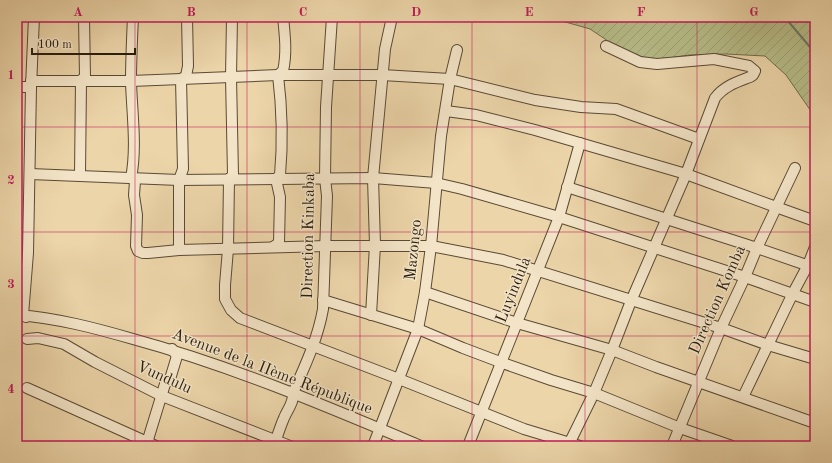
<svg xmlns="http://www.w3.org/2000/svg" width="832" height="463" viewBox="0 0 832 463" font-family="'Old Standard TT',serif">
  <defs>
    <pattern id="garden-furrows" width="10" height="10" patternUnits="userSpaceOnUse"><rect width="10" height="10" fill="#b7bd89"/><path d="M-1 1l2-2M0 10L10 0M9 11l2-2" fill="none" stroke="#9da275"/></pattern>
  </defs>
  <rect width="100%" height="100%" fill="#ecd5a9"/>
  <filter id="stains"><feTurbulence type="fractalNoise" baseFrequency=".005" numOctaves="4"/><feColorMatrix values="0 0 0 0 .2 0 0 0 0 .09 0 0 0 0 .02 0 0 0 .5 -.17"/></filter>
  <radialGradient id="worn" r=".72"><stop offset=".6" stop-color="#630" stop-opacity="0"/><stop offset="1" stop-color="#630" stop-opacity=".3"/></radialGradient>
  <path fill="url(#garden-furrows)" stroke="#706c4c" d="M548,17H815V117L786,75L765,56L726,54L689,55L655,60L626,53L590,29Z"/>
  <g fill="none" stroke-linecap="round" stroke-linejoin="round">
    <path stroke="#6c7a69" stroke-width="2" d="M765,17L778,21H788L815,53"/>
    <defs>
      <g id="minor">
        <path d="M133,17C132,39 131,60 131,82C132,114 137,147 131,178L135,181L134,195L137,215L136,246L138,251L143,253H148L179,250L326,246H431L503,260L721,328L768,345L815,359"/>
        <path d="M232,17L231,77L233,175L229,179L228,249L225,285V299L231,310L240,318L399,379L524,429L580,446"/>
        <path d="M31,81H131L278,75H382L450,79L535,100L581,107L616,109L699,139"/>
        <path d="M17,87H31"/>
        <path d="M446,111L476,115L535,130L686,174L776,207L815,221"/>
        <path d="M30,174L179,180L373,178L436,183L462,189L559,217L745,277L815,302"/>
        <path d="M80,175L81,80L85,77L84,17"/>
        <path d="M567,187L757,248L815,268"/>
        <path d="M273,247L279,243L280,197L276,179L280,175C283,142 282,108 278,75L283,71C287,53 285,36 283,17"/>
        <path d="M179,250V180L183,169L181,79L186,76L188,66L187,17"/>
        <path d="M425,292L517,323L612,350L656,367L815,423"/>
        <path d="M323,300L418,329L463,348L500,362L551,380L594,393L680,428L732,446"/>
        <path d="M17,315C57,318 95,328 133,339C232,366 326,406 421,446"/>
        <path d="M371,315L375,245L373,178L385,49L392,17"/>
        <path d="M26,317L23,315L28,253L31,87L34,17"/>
        <path d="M27,339L38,338L64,344L95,362L162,396L290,446"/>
        <path d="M27,388L156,446"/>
        <path d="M743,397L793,293L808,265L815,247"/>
        <path d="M146,446L165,384L170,379L177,356L172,349"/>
        <path d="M274,446C277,437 280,427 284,418C287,410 294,403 293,393C305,366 318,338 323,309L327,196L325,178L326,107L332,17"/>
        <path d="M373,446L418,329L425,292L431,246L441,136L450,79L457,50"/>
        <path d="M468,446L559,217L580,143"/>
        <path d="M568,446L594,393L612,350L631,301L686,174L715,98C724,86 737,82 750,77L753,75L755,71L749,66L714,59L657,64L640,62L606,46"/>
        <path d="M672,446L721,328L745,277L757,248L795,168"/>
      </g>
    </defs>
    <use href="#minor" stroke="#594a35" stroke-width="12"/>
    <use href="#minor" stroke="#f3e4c7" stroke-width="10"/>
  </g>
  <path fill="none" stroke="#c2185b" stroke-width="1" stroke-opacity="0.55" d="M135,17V446M247,17V446M360,17V446M472,17V446M585,17V446M697,17V446M17,127H815M17,232H815M17,336H815"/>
  <g text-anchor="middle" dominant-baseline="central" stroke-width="3" stroke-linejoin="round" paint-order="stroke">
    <g font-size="16" fill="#281c0e" stroke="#f3e4c7">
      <text transform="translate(309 236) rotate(-89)">Direction Kinkaba</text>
      <text transform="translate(414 250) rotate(-84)">Mazongo</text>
      <text transform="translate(514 290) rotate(-68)">Luyindula</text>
      <text transform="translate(718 300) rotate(-66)">Direction Komba</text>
      <text transform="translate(272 372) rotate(21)">Avenue de la IIème République</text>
      <text transform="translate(164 378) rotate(24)">Vundulu</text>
    </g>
  </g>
  <rect width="832" height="463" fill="none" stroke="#ecd5a9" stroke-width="44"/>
  <path d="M32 48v6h103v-6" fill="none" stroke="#281c0e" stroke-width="2"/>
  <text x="38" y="48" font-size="12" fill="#281c0e" stroke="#f3e4c7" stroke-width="3" paint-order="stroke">100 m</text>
  <rect x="22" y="22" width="788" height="419" fill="none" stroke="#c2185b" stroke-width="1.5"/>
  <g font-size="13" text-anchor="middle" font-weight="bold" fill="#c2185b">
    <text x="78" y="16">A</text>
    <text x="191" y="16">B</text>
    <text x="303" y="16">C</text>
    <text x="416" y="16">D</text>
    <text x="529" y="16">E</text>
    <text x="641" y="16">F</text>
    <text x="754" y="16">G</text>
    <text x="11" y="79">1</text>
    <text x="11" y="184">2</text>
    <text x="11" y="288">3</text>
    <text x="11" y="393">4</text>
  </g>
  <rect width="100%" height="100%" filter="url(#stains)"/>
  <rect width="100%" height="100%" fill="url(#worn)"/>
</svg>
